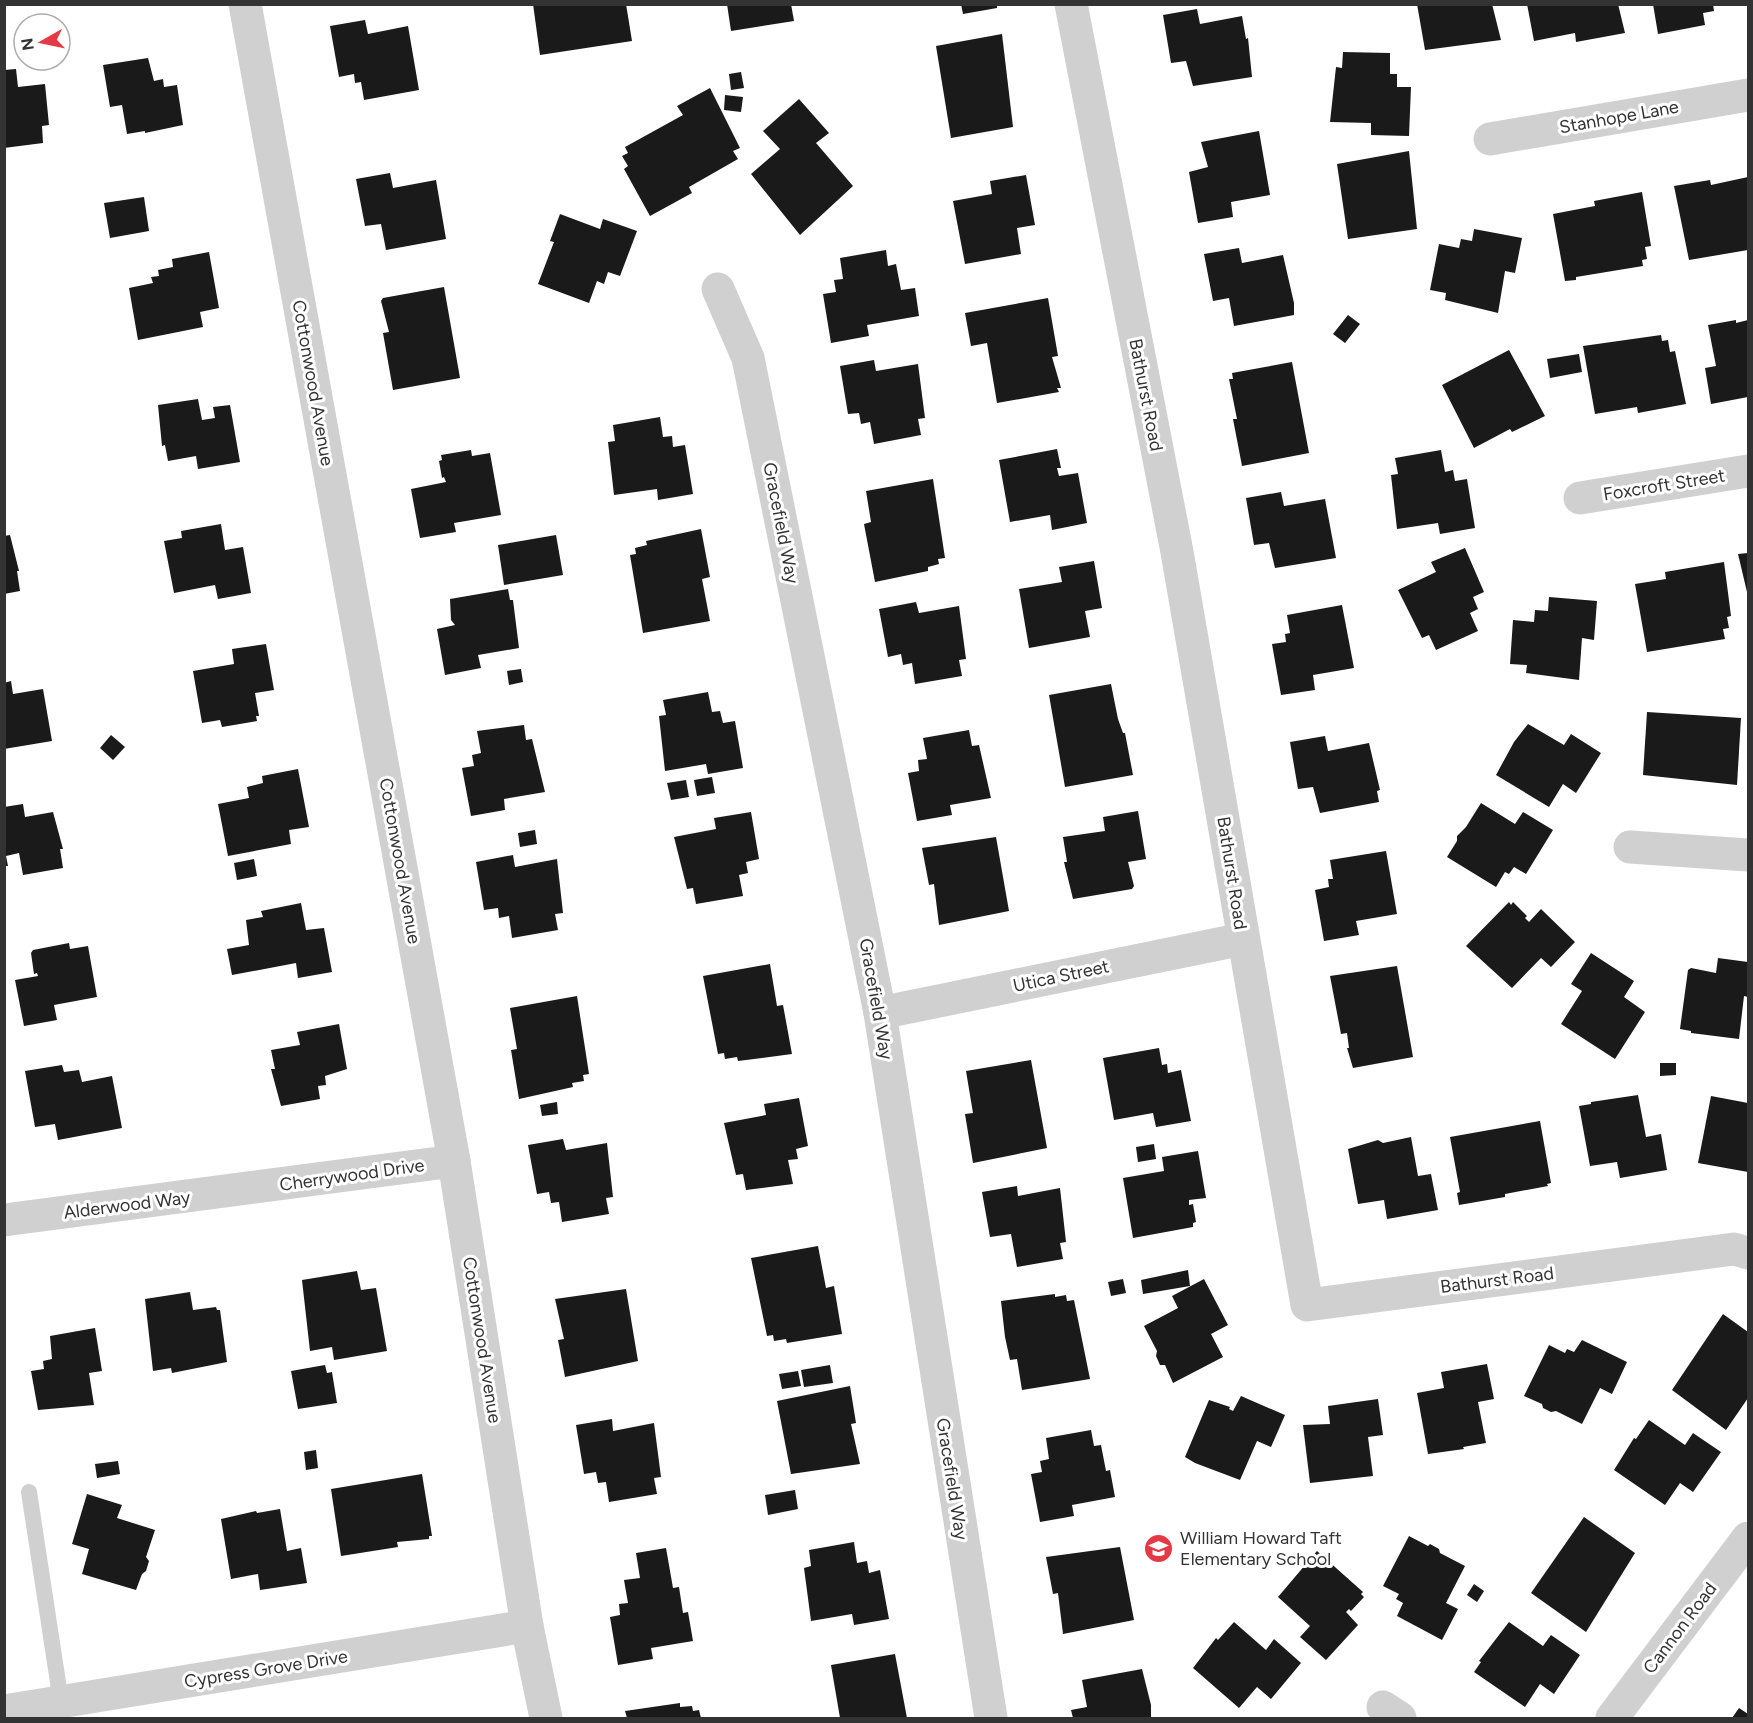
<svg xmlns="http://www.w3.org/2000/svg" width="1753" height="1723" viewBox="0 0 1753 1723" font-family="Figtree,sans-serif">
  <rect width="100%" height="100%" fill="#fff"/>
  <g fill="#1a1a1a">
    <path d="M533,4H626L632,41L540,55Z"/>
    <path d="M727,4H791L794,21L731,31Z"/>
    <path d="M961,4H997V8L963,14Z"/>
    <path d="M1417,4H1492L1501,40L1425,50Z"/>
    <path d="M1527,4H1618L1625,33L1576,42L1575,33L1534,41Z"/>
    <path d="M1653,4H1713L1714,11L1703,13L1705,25L1658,34Z"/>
    <path d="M1197,9L1200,24L1242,16L1246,39L1248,38L1252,77L1193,86L1186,61L1171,63L1163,15Z"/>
    <path d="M365,20L368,34L408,26L419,90L364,100L361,82L355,83L354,74L339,77L330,26Z"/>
    <path d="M1002,34L1013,127L951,138L936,46Z"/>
    <path d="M1343,52L1390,53V74H1397V87H1411L1409,136L1371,135V123L1330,122L1336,67L1342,68Z"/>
    <path d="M148,58L154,81L163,79L164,87L177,85L183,125L145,133V131L127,134L122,105L110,107L103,65Z"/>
    <path d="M16,69L18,87L45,84L49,125L42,126L43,143L4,148V70Z"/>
    <path d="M741,72L744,88L731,90L729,74Z"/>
    <path d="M710,88L740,148L733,151L738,159L689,187L692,193L650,216L624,169L628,166L622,156L628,153L625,147L683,115L677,106Z"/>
    <path d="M725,95L743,97L741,112L724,110Z"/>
    <path d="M799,99L829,133L816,143L853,186L800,235L751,174L780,149L763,131Z"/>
    <path d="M1259,131L1270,195L1231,202L1233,217L1198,223L1189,172L1208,167L1201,142Z"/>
    <path d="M1409,151L1417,229L1348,239L1337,164Z"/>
    <path d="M390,173L393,188L436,180L446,239L386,250L381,224L365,226L356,179Z"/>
    <path d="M1026,175L1035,225L1017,228L1021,254L965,264L953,201L992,194L990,181Z"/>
    <path d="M1748,177V250L1689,260L1674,186L1710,180L1711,185Z"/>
    <path d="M1642,192L1651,246L1645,247L1647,259L1642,260L1643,266L1576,277V280L1565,281L1553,214L1595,206L1594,201Z"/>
    <path d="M144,197L149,231L110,238L104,203Z"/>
    <path d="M560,214L600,229L603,219L637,231L620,276L608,272L604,284L597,281L589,303L538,284L554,242L550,241Z"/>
    <path d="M1474,229L1522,238L1515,273L1505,271L1498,313L1445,300L1446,293L1430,290L1439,244L1459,248L1461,239L1472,241Z"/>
    <path d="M1239,248L1242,263L1283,255L1294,303V315L1234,326L1229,298L1213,301L1204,254Z"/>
    <path d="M886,250L888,266L896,264L901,290L915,288L919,316L867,325L869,336L831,343L823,294L836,292L834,280L843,279L840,258Z"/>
    <path d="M209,252L219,308L200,312L203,327L138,340L129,288L153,283L151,277L159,276L158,270L173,267L172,259Z"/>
    <path d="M444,287L460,378L393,390L383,333L389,332L381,301L383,298Z"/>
    <path d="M1048,298L1058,356L1052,357L1061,388H1057L1059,392L997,403L987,343L971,346L965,313Z"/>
    <path d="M1348,315L1360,324L1345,343L1333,334Z"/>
    <path d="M1736,320V323L1748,320V397L1711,404L1705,368L1716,366L1708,325Z"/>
    <path d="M1661,335L1662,341L1668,340L1670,352L1675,351L1686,404L1638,413L1637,407L1595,414L1583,346Z"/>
    <path d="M1509,350L1545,416L1512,432L1510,429L1474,448L1442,385Z"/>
    <path d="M1579,354L1582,372L1550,378L1547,359Z"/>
    <path d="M874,360L876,371L918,364L925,418L918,419L921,435L874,444L870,422L861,424L859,413L848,414L840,366Z"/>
    <path d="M1292,362L1309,453L1242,466L1233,419H1237L1229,379H1233L1232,373Z"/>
    <path d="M198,399L202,420L215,418L213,407L230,405L240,462L198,469L196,456L168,461L165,445L162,446L158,405Z"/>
    <path d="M660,417L663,437L672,436L673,447L685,445L693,494L658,500L657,489L614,495L608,442L615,441L613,425Z"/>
    <path d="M1057,449L1061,468H1057L1059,476L1078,473L1087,523L1052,530L1050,515L1010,522L999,460Z"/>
    <path d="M471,450L472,456L490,453L501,515L454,523L456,532L420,538L411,489L446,482L444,477L442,478L439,461L442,460L441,455Z"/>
    <path d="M1441,450L1445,472L1453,470L1455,481L1467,479L1475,528L1440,534L1438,523L1397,529L1391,475L1398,474L1395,458Z"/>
    <path d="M933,479L945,558L938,559L939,564L928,567V571L875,582L864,524L871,522L866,491Z"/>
    <path d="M1281,492L1284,506L1325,499L1336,558L1275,568L1269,543L1254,545L1246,498Z"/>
    <path d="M221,524L225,550L243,547L251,593L218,599L215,585L174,593L164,541L182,538L181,531Z"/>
    <path d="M701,529L710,577L702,579L710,621L643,633L630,555L636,554L635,548L647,545L646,541Z"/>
    <path d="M10,535L19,571H17L20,591L4,594V536Z"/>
    <path d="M556,535L563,575L504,585L498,545Z"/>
    <path d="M1465,548L1484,592L1473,597L1478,609L1470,613L1478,631L1436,650L1429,635L1422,638L1398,590L1436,572L1431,562Z"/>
    <path d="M1748,553V592H1747L1738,554Z"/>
    <path d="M1094,561L1102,608L1085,611L1090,637L1029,648L1019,589L1062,582L1059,567Z"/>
    <path d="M1724,562L1731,616L1727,617L1729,628L1723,629L1725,639L1647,652L1635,584L1666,579L1665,572Z"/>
    <path d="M508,589L510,600H513L519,648L478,655L481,668L445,675L437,629L455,625L451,620L450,599Z"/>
    <path d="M1549,597L1597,601L1594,640L1582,638L1579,680L1526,673L1527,665L1510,664L1513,620L1534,622L1535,610L1548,611Z"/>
    <path d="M916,602L919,613L959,606L966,659L959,660L962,676L915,684L912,663L903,665L901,654L888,657L879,609Z"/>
    <path d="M1342,605L1354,668L1313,675L1315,690L1281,695L1272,644L1286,642L1285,634L1290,633L1287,615Z"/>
    <path d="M266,644L274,690L255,693L259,716H256L257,721L222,727L220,720L202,723L193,671L234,664L232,649Z"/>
    <path d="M521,669L523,682L509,685L507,671Z"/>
    <path d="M11,681L13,694L43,689L52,741L4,749V683Z"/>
    <path d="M1111,684L1118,719L1123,733H1125L1133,775L1065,787L1049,695Z"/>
    <path d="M708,692L712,712L720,711L723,723L735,721L743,768L708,774L706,764L665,771L659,716L666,715L663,700Z"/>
    <path d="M1647,712L1741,718L1737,785L1643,775Z"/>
    <path d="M1528,724L1564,745L1571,734L1601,753L1576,793L1563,784L1549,807L1496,775L1514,742Z"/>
    <path d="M524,725L526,740L532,739L545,792L504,799L505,810L471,816L462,768L474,766L472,755L481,753L477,731Z"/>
    <path d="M969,730L972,746L979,745L991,798L950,805L952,815L917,821L908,773L919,771L918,760L927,759L923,738Z"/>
    <path d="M111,735L125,747L113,760L100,748Z"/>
    <path d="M1325,736L1328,751L1369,743L1380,790L1377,791L1379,802L1320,813L1313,787L1298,789L1290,742Z"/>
    <path d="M298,769L309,827L289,830L291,844L228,856L218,804L249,798L247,787L263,783L262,776Z"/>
    <path d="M712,777L715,793L697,796L694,780Z"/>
    <path d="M686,780L689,797L671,800L667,783Z"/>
    <path d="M1481,803L1515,824L1523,812L1553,830L1526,874L1514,867L1509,874L1505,872L1496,887L1447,857L1457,841V836L1466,827Z"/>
    <path d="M23,804L25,817L53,812L63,849H60L63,868L23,875L19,853L6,856L8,866H4V807Z"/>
    <path d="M1138,811L1146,859L1128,862L1134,886L1132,889L1073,899L1064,862H1067L1063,837L1105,831L1103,817Z"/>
    <path d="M751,812L759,859L746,862L748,873L739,875L743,896L696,904L693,888L687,889L674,837L716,829L714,818Z"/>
    <path d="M535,830L537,844L520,847L518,833Z"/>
    <path d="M996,837L1009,911L939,925L934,884L929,885L922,848Z"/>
    <path d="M1386,851L1397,914L1356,921L1359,935L1324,941L1315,890L1329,887L1328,879H1333L1330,860Z"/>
    <path d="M513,855L515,867L557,859L563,913L555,914L558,930L512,938L509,916L499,918L498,908L484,910L476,862Z"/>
    <path d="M254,859L257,876L237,880L234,863Z"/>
    <path d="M1509,902L1511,905L1513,902L1527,916L1525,918L1529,922L1541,909L1575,942L1551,967L1541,958L1512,988L1466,946Z"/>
    <path d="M301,903L306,930L324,928L332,972L298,978L296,963L232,975L227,949L249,945L246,920L263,917L261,911Z"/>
    <path d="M69,943L70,949L88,946L97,997L54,1005L57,1020L24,1026L15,980L38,976L37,973L34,974L31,953L33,950Z"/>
    <path d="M1591,953L1634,981L1624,997L1645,1012L1615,1059L1561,1024L1582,991L1571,984Z"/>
    <path d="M1718,958L1748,962V997L1744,996L1739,1039L1691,1033V1031L1680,1029L1688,970L1691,968L1716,973Z"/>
    <path d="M770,964L777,1006L783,1005L792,1054L738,1061L737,1057L725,1059L724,1053L718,1054L703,976Z"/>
    <path d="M1397,966L1413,1057L1353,1068L1347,1048H1349L1347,1033L1341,1034L1330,976Z"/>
    <path d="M577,996L589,1074L583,1075L584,1081L572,1083L573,1087L519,1099L511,1050L517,1049L510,1008Z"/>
    <path d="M339,1024L347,1069L325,1076L326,1085L318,1086L320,1099L281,1106L271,1069H275L271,1050L300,1045L297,1032Z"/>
    <path d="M1159,1048L1162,1065L1167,1064L1168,1073L1181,1070L1191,1121L1156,1127L1153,1113L1114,1120L1103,1058Z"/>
    <path d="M1031,1060L1047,1148L973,1163L965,1114L973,1113L966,1071Z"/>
    <path d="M1660,1063H1676V1075L1660,1076Z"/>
    <path d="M62,1065L64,1072L79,1070L82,1082L112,1076L122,1128L58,1140L55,1124L35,1127L25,1071Z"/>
    <path d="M1638,1095L1646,1137L1661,1134L1667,1170L1620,1178L1617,1162L1590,1166L1579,1106L1591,1104V1102Z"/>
    <path d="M1711,1096L1748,1103V1172L1698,1163Z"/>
    <path d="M799,1098L808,1146L796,1149L798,1159L788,1160L793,1184L746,1190L743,1174L736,1175L724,1123L766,1115L764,1104Z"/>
    <path d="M557,1102L558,1114L542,1116L540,1105Z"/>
    <path d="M1540,1121L1551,1183L1547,1184L1548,1186L1505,1194V1197L1459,1205L1457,1193L1460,1192L1450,1137Z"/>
    <path d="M1411,1137L1418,1176L1431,1174L1438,1210L1387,1219L1384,1200L1358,1204L1348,1149L1378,1140L1383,1143Z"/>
    <path d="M563,1139L566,1150L607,1143L613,1197L606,1198L609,1214L562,1222L559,1202L551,1203L549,1192L537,1194L528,1145Z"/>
    <path d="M1154,1144L1156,1159L1138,1162L1136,1147Z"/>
    <path d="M1198,1151L1206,1198L1189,1200V1205L1193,1204L1196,1222L1193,1223V1227L1133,1238L1123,1178L1164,1171L1162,1157Z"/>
    <path d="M1017,1186L1018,1196L1060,1188L1066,1242L1060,1243L1063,1259L1017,1267L1011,1234L990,1237L982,1192Z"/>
    <path d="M818,1246L826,1288L834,1286L842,1334L787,1343L786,1339L774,1341L773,1335L767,1336L751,1258Z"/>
    <path d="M1188,1270L1190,1286L1143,1294L1141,1280Z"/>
    <path d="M357,1271L361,1290L376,1288L387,1351L334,1360L332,1347L310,1351L302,1280Z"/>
    <path d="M1123,1279L1126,1293L1111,1296L1108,1282Z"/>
    <path d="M1204,1279L1228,1325L1211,1334L1223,1357L1173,1383L1165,1365H1160L1156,1356L1157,1351L1144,1326L1178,1308L1172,1296Z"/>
    <path d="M626,1289L638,1361L565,1377L558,1340L564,1339L555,1299Z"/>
    <path d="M190,1292L193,1310L216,1307L217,1310H220L227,1362L172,1373L171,1368L153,1371L145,1299Z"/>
    <path d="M1055,1294V1297L1066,1295L1067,1301L1074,1300L1090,1379L1022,1390L1017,1359L1010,1360L1005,1337L1001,1301Z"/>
    <path d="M1723,1314L1748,1332V1398L1726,1430L1672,1390Z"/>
    <path d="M95,1328L102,1371L89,1373L94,1405L38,1410L31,1371L44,1369L43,1361L52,1359L50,1336Z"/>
    <path d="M1582,1340L1627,1362L1612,1394L1600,1388L1582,1424L1556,1411L1551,1412L1543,1408L1542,1404L1524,1396L1549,1345L1565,1353L1567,1349L1574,1352Z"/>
    <path d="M1487,1364L1494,1399L1478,1402L1486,1443L1463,1447L1464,1449L1428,1454L1417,1393L1444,1388L1441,1372Z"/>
    <path d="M325,1365L327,1373L332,1372L337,1403L298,1409L291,1371Z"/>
    <path d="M830,1365L833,1383L804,1387L801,1370Z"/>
    <path d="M798,1371L801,1386L782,1389L779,1374Z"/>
    <path d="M850,1386L856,1423L851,1424L860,1464L791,1474L777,1401Z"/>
    <path d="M1241,1396L1285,1415L1271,1447L1257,1441L1240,1480L1195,1463L1185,1457L1209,1400L1230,1407L1229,1409L1233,1411Z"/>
    <path d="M1378,1399L1383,1435L1368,1437L1373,1476L1310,1483L1303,1425L1330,1424L1328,1406Z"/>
    <path d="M612,1419L613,1431L654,1423L661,1477L654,1478L657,1494L609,1502L606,1482L598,1483L596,1472L584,1474L576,1425Z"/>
    <path d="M1649,1420L1685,1445L1693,1433L1721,1452L1693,1492L1680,1483L1665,1505L1614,1470L1634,1438L1636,1439Z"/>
    <path d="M1091,1430L1094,1446L1101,1445L1106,1471L1110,1470L1115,1497L1072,1505L1074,1516L1040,1522L1031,1474L1042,1472L1040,1461L1049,1459L1046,1438Z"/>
    <path d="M316,1450L318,1468L306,1470L304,1452Z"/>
    <path d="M118,1461L120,1474L97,1478L95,1464Z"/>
    <path d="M422,1474L432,1536H429V1539L397,1542L398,1547L341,1556L331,1489Z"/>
    <path d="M795,1490L798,1509L768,1515L765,1495Z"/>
    <path d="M87,1494L122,1505L117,1518L155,1530L146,1557L149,1561L146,1571L142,1574L136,1590L82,1574L89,1549L72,1544Z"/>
    <path d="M280,1509L287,1551L301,1548L307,1583L260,1590L258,1574L231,1579L221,1519L256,1511L257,1513Z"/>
    <path d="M1584,1517L1635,1553L1586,1632L1531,1593Z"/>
    <path d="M1409,1536L1428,1546L1430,1544L1439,1549L1440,1553L1465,1566L1446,1603L1458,1609L1442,1640L1397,1616L1403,1603L1396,1599L1399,1594L1383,1586Z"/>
    <path d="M854,1542L857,1563L867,1561L869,1573L880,1570L889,1619L854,1625L852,1614L811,1621L804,1568L811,1566L809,1550Z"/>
    <path d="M1120,1547L1134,1620L1063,1634L1058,1593L1053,1594L1046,1557Z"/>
    <path d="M666,1548L673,1588L679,1587L683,1613L688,1612L693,1641L651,1648L653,1659L618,1665L610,1617L620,1615L619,1604L628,1603L624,1580L640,1578L636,1553Z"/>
    <path d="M1317,1551L1363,1592L1361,1594L1364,1597L1351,1611L1349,1609L1346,1612L1358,1625L1326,1660L1300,1637L1310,1626L1278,1597Z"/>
    <path d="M1474,1584L1484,1591L1477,1602L1467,1595Z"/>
    <path d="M1234,1622L1266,1650L1274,1639L1301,1663L1271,1699L1257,1687L1239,1708L1193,1668L1216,1638L1218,1640Z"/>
    <path d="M1509,1622L1543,1646L1551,1635L1580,1655L1554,1694L1540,1684L1525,1707L1474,1672L1481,1662L1479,1661Z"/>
    <path d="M895,1654L907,1718H840L831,1665Z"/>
    <path d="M1142,1669L1151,1705V1718H1073L1071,1710L1087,1707L1082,1680Z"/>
    <path d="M680,1703V1707L692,1706L693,1711L699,1710L701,1718H627L625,1711Z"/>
    <path d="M1739,1708L1748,1714V1718H1732Z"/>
  </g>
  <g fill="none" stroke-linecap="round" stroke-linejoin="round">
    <path stroke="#d0d0d0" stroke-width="16" d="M29,1492L61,1702"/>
    <g stroke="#d0d0d0" stroke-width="33">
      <path d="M245,4L454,1161L527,1626L546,1718"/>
      <path d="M1071,4L1177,552L1307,1305L1734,1249L1748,1253"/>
      <path d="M1490,139L1748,95"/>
      <path d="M718,289L748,358L880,1013L991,1718"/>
      <path d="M1580,498L1748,471"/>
      <path d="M1630,847L1748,855"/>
      <path d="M880,1013L1243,939"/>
      <path d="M4,1220L454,1161"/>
      <path d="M1383,1707L1400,1718"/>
      <path d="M4,1711L527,1626"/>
      <path d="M1612,1718L1748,1538"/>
    </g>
  </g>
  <defs>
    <symbol id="school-disc" viewBox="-11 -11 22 22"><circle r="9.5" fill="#e63946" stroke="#fff"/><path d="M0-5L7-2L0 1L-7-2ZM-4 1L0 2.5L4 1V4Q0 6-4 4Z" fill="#fff"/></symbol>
  </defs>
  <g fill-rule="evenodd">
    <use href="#school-disc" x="1142" y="1532" width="33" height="33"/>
  </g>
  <g text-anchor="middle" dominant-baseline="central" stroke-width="6" stroke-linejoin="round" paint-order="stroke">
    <g font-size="18" fill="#333" stroke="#fff">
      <text transform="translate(1619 117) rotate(-10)">Stanhope Lane</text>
      <text transform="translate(313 383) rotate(80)">Cottonwood Avenue</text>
      <text transform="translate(1146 395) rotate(79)">Bathurst Road</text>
      <text transform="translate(1664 485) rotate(-9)">Foxcroft Street</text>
      <text transform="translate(781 523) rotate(79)">Gracefield Way</text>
      <text transform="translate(400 861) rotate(80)">Cottonwood Avenue</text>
      <text transform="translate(1232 873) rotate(81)">Bathurst Road</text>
      <text transform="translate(1061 976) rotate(-12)">Utica Street</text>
      <text transform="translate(876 999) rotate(80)">Gracefield Way</text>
      <text transform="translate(352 1175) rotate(-8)">Cherrywood Drive</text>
      <text transform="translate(127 1205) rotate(-7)">Alderwood Way</text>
      <text transform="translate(1497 1280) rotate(-7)">Bathurst Road</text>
      <text transform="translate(482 1340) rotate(81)">Cottonwood Avenue</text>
      <text transform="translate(952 1479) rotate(81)">Gracefield Way</text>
      <text transform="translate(1680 1628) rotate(-53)">Cannon Road</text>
      <text transform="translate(266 1669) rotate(-9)">Cypress Grove Drive</text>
    </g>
    <g font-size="18" fill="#333" stroke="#fff" text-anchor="start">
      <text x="1180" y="1538">William Howard Taft<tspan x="1180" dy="21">Elementary School</tspan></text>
    </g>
  </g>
  <rect width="1753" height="1723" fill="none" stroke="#333333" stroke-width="12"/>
  <g transform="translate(42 42) rotate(261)"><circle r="28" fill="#ffffff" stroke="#adadad" stroke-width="1.5"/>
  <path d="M0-4.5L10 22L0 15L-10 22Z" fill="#e63946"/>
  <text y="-9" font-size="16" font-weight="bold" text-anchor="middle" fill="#333333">N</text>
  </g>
</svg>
